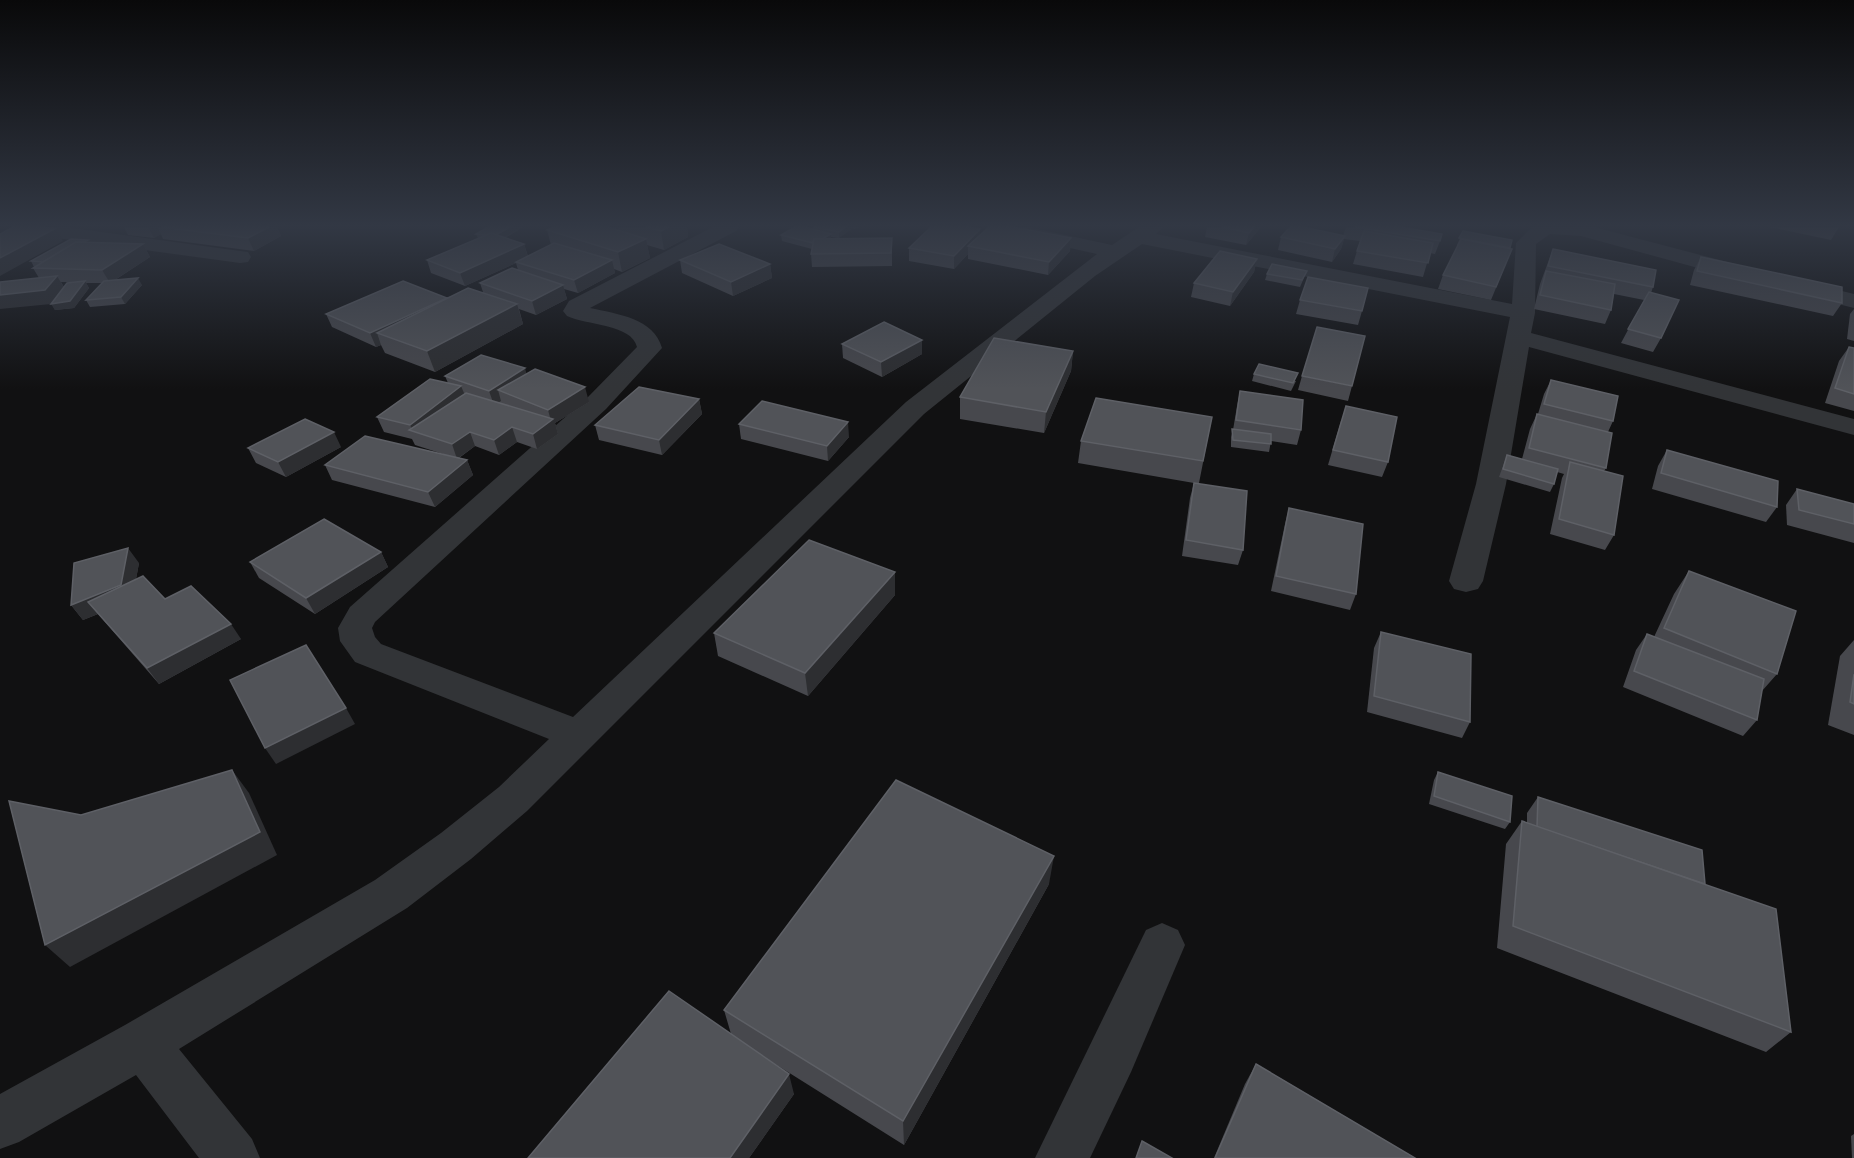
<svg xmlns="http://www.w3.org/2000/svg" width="1854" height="1158" viewBox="0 0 1854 1158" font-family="'DejaVu Sans',sans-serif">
  <rect width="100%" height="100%" fill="#111112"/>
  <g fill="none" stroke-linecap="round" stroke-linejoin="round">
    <g fill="#323437" fill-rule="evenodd">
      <path d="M10,227H65L240,251L248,252L251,257L248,262L240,263L20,233L13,231Z"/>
      <path d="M713,227H739L736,231L590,308C617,314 654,318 662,348L606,409L375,622L372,628L375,637L381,644L573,717L906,402L1097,254L993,231L990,227H1028L1112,245L1139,227H1163L1156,234L1512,304L1516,243L1532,227H1594L1750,268L1753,273L1750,278L1742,280L1581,236L1550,234L1536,244L1535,313L1531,333L1854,419V435L1529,347L1506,484L1483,581L1478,589L1466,592L1454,589L1449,581L1476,484L1510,317L1142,244L1095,276L924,414L527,811L471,859L407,908L179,1049L252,1139L260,1158H199L136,1075L19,1142L0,1149V1094L125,1025L375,880L441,833L499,787L549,739L355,662L340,641L338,628L350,607L588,397L637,347C632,324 585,325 567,316L563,311L569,301Z"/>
      <path d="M1798,280L1854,294V308L1790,292L1787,287L1790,282Z"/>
      <path d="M1162,923L1178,930L1185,945L1131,1072L1090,1158H1035L1146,930Z"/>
    </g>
  </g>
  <g fill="#47484d" fill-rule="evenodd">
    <path d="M124,227H277L281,236L254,251L163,239L161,234L154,238L128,235Z"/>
    <path d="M523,227L505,238L524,244L528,256L551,245L547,230L554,227H687L688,237L664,250L647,245L650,258L622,272L614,269L615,273L578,293L564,289L567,299L536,315L519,309L523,324L435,372L385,353L381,345L376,347L332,327L326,314L483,292L480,283L518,270L516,263L465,286L431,273L427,260L478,238L476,234Z"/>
    <path d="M788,227H811L809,228L812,229V227H858L855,229L851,228L839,238L831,237V239L892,238V266L812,267L811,254L812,249L782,241L781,235L793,228Z"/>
    <path d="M1207,227H1261L1246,245L1205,237Z"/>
    <path d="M1346,227H1401L1440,241L1435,254L1430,253L1423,277L1353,264L1360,241L1344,239L1341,249L1332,262L1278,250L1281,237L1343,236Z"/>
    <path d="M1770,227H1839L1831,240Z"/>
    <path d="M980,229V235L1071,238L1070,251L1048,275L968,259V254L954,269L909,261V248Z"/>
    <path d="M1463,231L1512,249L1491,300L1438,289L1443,275L1458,245H1457Z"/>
    <path d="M143,244L150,257L115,280L142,285L125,304L90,307L86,300L102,283H86L89,288L74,308L55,310L39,278L33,268L34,267L31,261ZM61,282H77L64,287Z"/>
    <path d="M1553,249L1653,287L1651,293L1661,338L1653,352L1621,343L1644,300L1614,294L1611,310L1605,324L1534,309L1540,284Z"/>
    <path d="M1701,257L1842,303L1833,316L1690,285L1694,270Z"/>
    <path d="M1257,259L1254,272L1230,306L1191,297L1194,283Z"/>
    <path d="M680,260L770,264L772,278L733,296L682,273Z"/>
    <path d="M1307,271L1300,287L1265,280L1267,274Z"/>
    <path d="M1300,300L1362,311L1358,325L1296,314Z"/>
    <path d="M1854,309V341L1847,339L1850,314Z"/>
    <path d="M922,340V354L882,377L843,358L842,344Z"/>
    <path d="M1849,347L1854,348V411L1825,403L1839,361Z"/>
    <path d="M1073,351L1071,371L1044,433L960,419V397Z"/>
    <path d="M526,374L589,402L555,423L558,434L537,449L517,442L499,455L475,446L459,458L467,460L473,475L435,507L332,480L325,465L443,454L415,445L412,439L384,432L377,417L448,383L445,376Z"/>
    <path d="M1254,374L1296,381L1291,391L1252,381Z"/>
    <path d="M1302,376L1352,386L1348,401L1298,390Z"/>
    <path d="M1551,380L1613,421L1608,432L1606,468L1604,471L1614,535L1605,550L1550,534L1562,478L1564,474L1557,472L1554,484L1550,492L1499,477L1507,455L1522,459L1530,429L1537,414H1538L1544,394Z"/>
    <path d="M1240,391L1301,430L1297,445L1271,441L1269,452L1231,447V437L1233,430L1237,406Z"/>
    <path d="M699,399L702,414L662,455L599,440L595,425Z"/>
    <path d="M1212,417L1199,483L1243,550L1238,565L1182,556L1190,498L1194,483L1078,463L1081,441Z"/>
    <path d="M1341,421L1388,462L1382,477L1328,465Z"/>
    <path d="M739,424L849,437L828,461L741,439Z"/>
    <path d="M341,447L286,477L256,463L248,448Z"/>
    <path d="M1667,450L1777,507L1766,522L1652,489L1658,466Z"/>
    <path d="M1797,489L1854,504V543L1787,525L1786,505Z"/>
    <path d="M1289,508L1356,594L1350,610L1271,591L1285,524Z"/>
    <path d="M381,552L388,567L315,614L259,578L250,562Z"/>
    <path d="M139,563L136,579L165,599L241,639L159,684L98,614L83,620L71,605Z"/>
    <path d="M1689,571L1777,674L1762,691L1757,720L1743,736L1623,687L1636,650L1647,634L1654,637L1674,594Z"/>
    <path d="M895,572V595L808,696L718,656L714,633Z"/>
    <path d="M1381,632L1470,722L1462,738L1367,712L1374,648Z"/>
    <path d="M1854,640V735L1828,725L1840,656Z"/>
    <path d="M1438,772L1510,822L1505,829L1429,804L1434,780Z"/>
    <path d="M1538,797L1704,884L1791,1032L1766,1052L1497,948L1506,844L1522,821L1527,823V813Z"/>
    <path d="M1049,884L904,1145L761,1055L794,1094L749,1158H528L731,1034L724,1010Z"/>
    <path d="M1256,1064L1415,1158H1214L1245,1084Z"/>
    <path d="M1854,1134V1158H1852L1851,1136Z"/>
  </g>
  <g fill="#2d2e31">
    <path d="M148,227H157L161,234L154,238Z"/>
    <path d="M269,227H277L281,236L254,251L248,238Z"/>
    <path d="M510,227H523L494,243L492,237Z"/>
    <path d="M602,227H618L620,237Z"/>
    <path d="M669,227H687L688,237L664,250L661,231Z"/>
    <path d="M845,227H851L852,229L839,238V232Z"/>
    <path d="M1254,227H1261L1246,245L1249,233Z"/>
    <path d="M56,228L63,241L0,276V258Z"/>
    <path d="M980,229V242L968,246V254L954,269V256Z"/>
    <path d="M831,234V240L814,244Z"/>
    <path d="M1345,236L1341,249L1332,262L1335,249Z"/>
    <path d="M1071,238L1070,251L1048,275L1049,262Z"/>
    <path d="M646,239L650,258L622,272L618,252Z"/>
    <path d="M143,244L150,257L110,283L102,270Z"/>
    <path d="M524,244L528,257L516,262V263L465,286L460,273Z"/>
    <path d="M1257,259L1254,272L1230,306L1233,292Z"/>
    <path d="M612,260L615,273L578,293L574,280Z"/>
    <path d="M770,264L772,278L733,296L731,282Z"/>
    <path d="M57,276L65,289L85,281L89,288L74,308L55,310L51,304L0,309V295Z"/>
    <path d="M138,278L142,285L125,304L121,297Z"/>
    <path d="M563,285L567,299L536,315L532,301Z"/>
    <path d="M447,298L377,333L381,345L376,347L370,333Z"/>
    <path d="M517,304L523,324L435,372L427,351Z"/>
    <path d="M922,340V354L882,377L881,362Z"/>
    <path d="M1073,351L1071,371L1044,433L1046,412Z"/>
    <path d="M525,368L529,383L498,390L501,401L494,405L489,391Z"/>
    <path d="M461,386L467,400L413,431L410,425Z"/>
    <path d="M585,387L589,402L555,423L558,434L537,449L533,434L551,421L548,410Z"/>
    <path d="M699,399L702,414L662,455L659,440Z"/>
    <path d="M848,422L849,437L828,461L827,446Z"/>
    <path d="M512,427L517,442L499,455L494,440Z"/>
    <path d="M334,432L341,447L286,477L278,462Z"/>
    <path d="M470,432L475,446L457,459L452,444Z"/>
    <path d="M467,460L473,475L435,507L428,492Z"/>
    <path d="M128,548L139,563L132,601L88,602L98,614L83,620L71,605Z"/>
    <path d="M381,552L388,567L315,614L306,598Z"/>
    <path d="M895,572V595L808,696L805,673Z"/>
    <path d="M231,624L241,639L159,684L147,668Z"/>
    <path d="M346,708L355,724L276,764L265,748Z"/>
    <path d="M232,770L249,793L277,855L70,967L45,945Z"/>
    <path d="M1054,856L1049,884L904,1145L903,1121Z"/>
    <path d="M789,1074L794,1094L749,1158H730Z"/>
  </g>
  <g fill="#515358" stroke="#5e6066" stroke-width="1.5">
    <path d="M13,227H35L56,228L0,258V234Z"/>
    <path d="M161,227H269L248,238Z"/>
    <path d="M488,227H510L496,235L491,233L485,235L476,234Z"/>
    <path d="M554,227H608L646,239L618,252L547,230Z"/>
    <path d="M646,227H669L661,231Z"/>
    <path d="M795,227H805L831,234L822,239H814L813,243L781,235Z"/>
    <path d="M814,227H845L839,232Z"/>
    <path d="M931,227H968L980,229L954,256L909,248Z"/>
    <path d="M989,227H1013L1071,238L1049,262L968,246Z"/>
    <path d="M1222,227H1254L1249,233Z"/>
    <path d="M1290,227H1303L1345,236L1335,249L1281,237Z"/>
    <path d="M1355,227H1401L1442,234L1440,241Z"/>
    <path d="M1364,231L1433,243L1428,263L1357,251Z"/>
    <path d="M1463,231L1512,240L1510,248L1459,238Z"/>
    <path d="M491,233L524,244L460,273L427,260Z"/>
    <path d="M892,238L891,253L811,254L814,239Z"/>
    <path d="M71,239L88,240L84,242H76L43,262L31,261Z"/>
    <path d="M1461,239L1512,249L1496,287L1443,275Z"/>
    <path d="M76,242L143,244L102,270L33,268Z"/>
    <path d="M554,243L612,260L574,280L516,262Z"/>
    <path d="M719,244L770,264L731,282L680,260Z"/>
    <path d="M1553,249L1656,270L1653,287L1548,266Z"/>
    <path d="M1220,251L1257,259L1233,292L1194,283Z"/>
    <path d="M1701,257L1842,287V303L1697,271Z"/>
    <path d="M1272,264L1307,271L1302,280L1267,274Z"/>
    <path d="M512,268L563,285L532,301L480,283Z"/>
    <path d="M1546,271L1615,284L1611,310L1540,295Z"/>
    <path d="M57,276L45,290L0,295V282Z"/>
    <path d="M1308,277L1368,288L1362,311L1300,300Z"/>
    <path d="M138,278L121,297L86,300L104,281Z"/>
    <path d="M85,281L70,301L51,304L67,283Z"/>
    <path d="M403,281L447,298L370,333L326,314Z"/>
    <path d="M468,288L517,304L427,351L377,333Z"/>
    <path d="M1649,292L1679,300L1661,338L1628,329Z"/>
    <path d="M884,322L922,340L881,362L842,344Z"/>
    <path d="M1317,327L1365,336L1352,386L1302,376Z"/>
    <path d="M994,338L1073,351L1046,412L960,397Z"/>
    <path d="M1849,347L1854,348V394L1835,388Z"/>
    <path d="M481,355L525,368L489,391L445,376Z"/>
    <path d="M1259,364L1298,373L1293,383L1254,374Z"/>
    <path d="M535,369L585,387L548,410L498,390Z"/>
    <path d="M430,379L461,386L410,425L377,417Z"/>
    <path d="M1551,380L1618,396L1613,421L1544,404Z"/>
    <path d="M639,387L699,399L659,440L595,425Z"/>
    <path d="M1240,391L1303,400L1301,430L1236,420Z"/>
    <path d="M466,393L553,419L533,434L512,427L494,440L470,432L452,444L409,430Z"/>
    <path d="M1096,398L1212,417L1203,461L1081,441Z"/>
    <path d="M762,401L848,422L827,446L739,424Z"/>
    <path d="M1346,406L1397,417L1388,462L1333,450Z"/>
    <path d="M1537,414L1612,433L1606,468L1529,448Z"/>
    <path d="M305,419L334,432L278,462L248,448Z"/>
    <path d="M1232,429L1271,434V444L1233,440Z"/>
    <path d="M365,436L467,460L428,492L325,465Z"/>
    <path d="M1667,450L1778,481L1777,507L1661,473Z"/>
    <path d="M1507,455L1558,469L1554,484L1503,469Z"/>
    <path d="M1570,462L1623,476L1614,535L1559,519Z"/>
    <path d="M1194,483L1247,491L1243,550L1186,540Z"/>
    <path d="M1797,489L1854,504V524L1799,510Z"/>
    <path d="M1289,508L1363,524L1356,594L1276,576Z"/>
    <path d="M324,519L381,552L306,598L250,562Z"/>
    <path d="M809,540L895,572L805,673L714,633Z"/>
    <path d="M128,548L121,585L71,605L74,563Z"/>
    <path d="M1689,571L1796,611L1777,674L1664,628Z"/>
    <path d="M143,576L165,599L191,586L231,624L147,668L88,602Z"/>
    <path d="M1381,632L1471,654L1470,722L1374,696Z"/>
    <path d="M1647,634L1764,679L1757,720L1634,671Z"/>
    <path d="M306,645L346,708L265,748L230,680Z"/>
    <path d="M1854,674V704L1850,702Z"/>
    <path d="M232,770L260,832L45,945L9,801L81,815Z"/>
    <path d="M1438,772L1512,796L1510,822L1434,796Z"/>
    <path d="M896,780L1054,856L903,1121L724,1010Z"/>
    <path d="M1538,797L1702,850L1705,884L1537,827Z"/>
    <path d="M1522,821L1776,909L1791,1032L1513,926Z"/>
    <path d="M669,991L789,1074L730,1158H528Z"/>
    <path d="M1256,1064L1415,1158H1215Z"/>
    <path d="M1142,1141L1172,1158H1136Z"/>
  </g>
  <linearGradient id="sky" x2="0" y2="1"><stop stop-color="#09090a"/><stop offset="0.58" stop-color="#323844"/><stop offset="1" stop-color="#323844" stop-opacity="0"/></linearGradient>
  <rect width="1854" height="389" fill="url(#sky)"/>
</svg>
